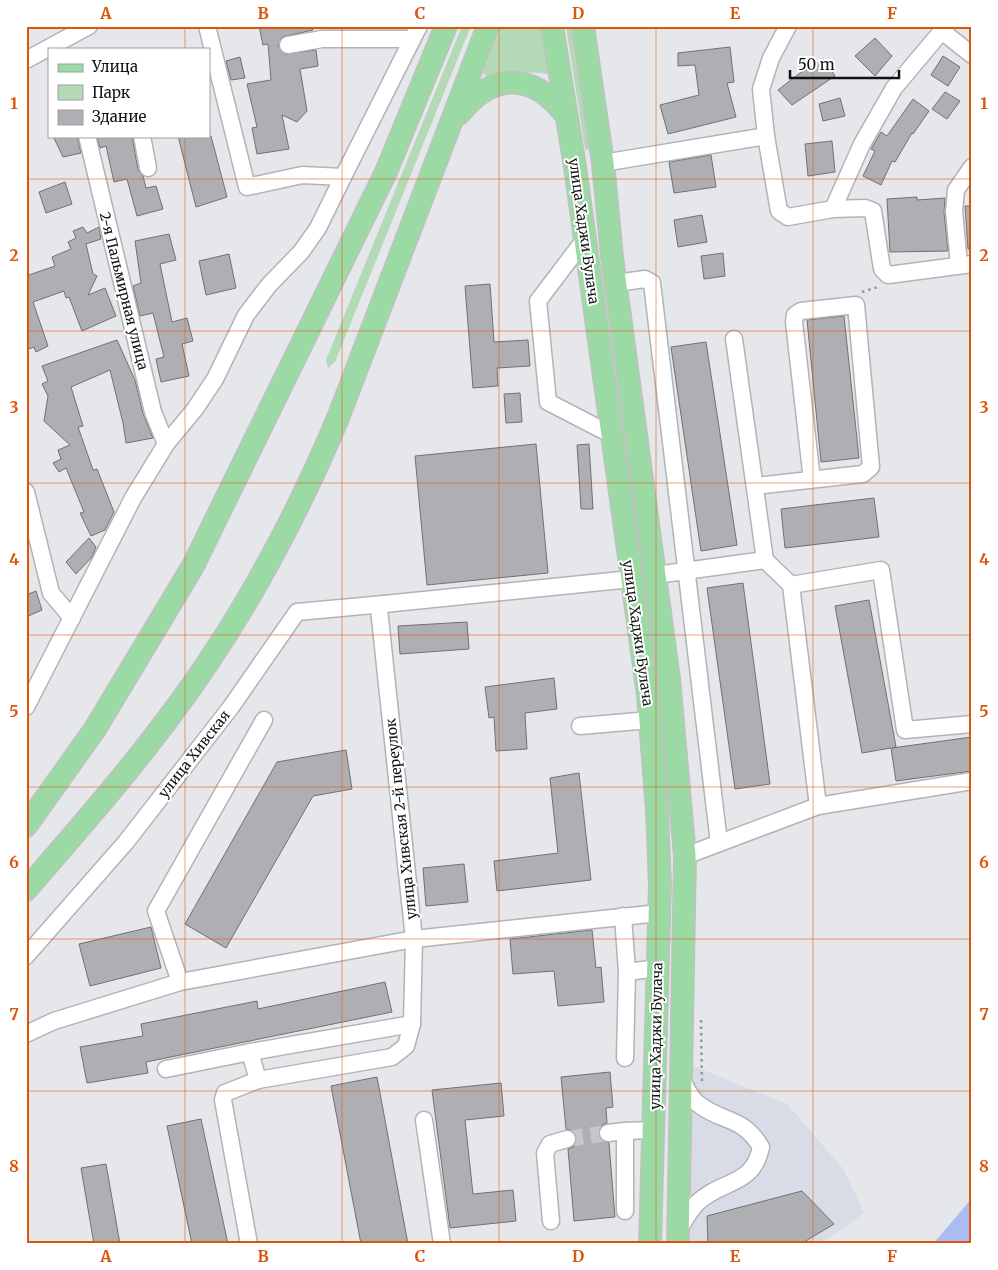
<svg xmlns="http://www.w3.org/2000/svg" width="998" height="1270" viewBox="0 0 998 1270" font-family="Merriweather,serif">
  <rect width="100%" height="100%" fill="#e5e7eb"/>
  <path fill="#d7dce7" d="M691,1065L787,1104L844,1170L864,1213L821,1244H691Z"/>
  <g fill="#b3d9b6">
    <path d="M462,26H471L335,362L328,368L326,360Z"/>
    <path d="M501,26H546L551,74L525,72L489,78L483,73Z"/>
    <path d="M566,26H574L590,146L588,150L585,149Z"/>
  </g>
  <path fill="#a9bdf1" d="M972,1198V1244H933Z"/>
  <g fill="#aeafb3" stroke="#707175">
    <path d="M259,26H312L313,30L282,37L278,46L285,54L316,50L318,66L300,69L307,111L297,122L282,115L289,149L257,154L252,128L257,127L247,84L271,80L268,44L263,45Z"/>
    <path d="M875,38L892,56L875,76L855,56Z"/>
    <path d="M730,47L734,82L727,83L736,117L668,134L660,105L699,95L695,65L678,66V53Z"/>
    <path d="M943,56L960,67L948,86L931,75Z"/>
    <path d="M240,57L245,78L231,80L226,61Z"/>
    <path d="M824,59L835,76L792,105L778,90L800,73Z"/>
    <path d="M945,92L960,101L947,119L932,109Z"/>
    <path d="M840,98L845,116L823,121L819,104Z"/>
    <path d="M913,99L929,111L913,134L912,133L895,162L892,161L881,185L863,176L875,151L871,149L881,132L887,136Z"/>
    <path d="M53,136H77L81,153L63,157Z"/>
    <path d="M97,136H132L138,170L143,176L146,188L156,186L163,209L137,216L127,179L114,182L106,146L100,148Z"/>
    <path d="M178,136H211L227,197L196,207Z"/>
    <path d="M832,141L835,172L808,176L805,144Z"/>
    <path d="M711,155L716,187L674,193L669,162Z"/>
    <path d="M65,182L72,204L46,213L39,192Z"/>
    <path d="M917,197V200L945,198L944,212L948,251L890,252L887,199Z"/>
    <path d="M965,206H972V249H968Z"/>
    <path d="M702,215L707,242L678,247L674,220Z"/>
    <path d="M83,227L87,233L99,227L101,239L86,244L93,274L97,276L88,295L105,288L116,316L82,331L69,297L66,298L64,291L33,302L48,346L36,352L34,347L26,350V276L55,266L52,257L71,249L68,242L76,238L73,231Z"/>
    <path d="M169,234L176,260L160,264L172,322L187,318L193,341L182,344L189,376L161,382L156,359L164,357L153,313L140,316L133,286L141,283L135,241Z"/>
    <path d="M723,253L725,276L704,279L701,256Z"/>
    <path d="M229,254L236,288L206,295L199,261Z"/>
    <path d="M490,284L494,342L528,340L530,366L497,368L498,386L473,388L465,286Z"/>
    <path d="M844,316L859,458L821,462L807,320Z"/>
    <path d="M117,340L135,380L143,414L153,438L126,443L123,423L110,370L71,387L83,426L78,427L93,470L97,469L114,512L105,530L91,536L80,513L84,512L66,468L59,472L53,463L61,459L58,450L70,445L44,421L48,396L42,384L48,381L42,366Z"/>
    <path d="M706,342L737,545L701,551L671,347Z"/>
    <path d="M520,393L522,422L506,423L504,394Z"/>
    <path d="M536,444L548,573L427,585L415,456Z"/>
    <path d="M589,444L593,509H581L577,445Z"/>
    <path d="M874,498L879,537L785,548L781,509Z"/>
    <path d="M89,538L96,547L92,557L76,574L66,562Z"/>
    <path d="M743,583L770,784L735,789L707,588Z"/>
    <path d="M36,591L42,610L26,617V595Z"/>
    <path d="M869,600L896,747L892,748L972,737V771L896,781L891,748L862,753L835,606Z"/>
    <path d="M467,622L469,649L400,654L398,626Z"/>
    <path d="M554,678L557,709L525,713L527,749L496,751L494,717L489,718L485,687Z"/>
    <path d="M346,750L352,789L313,796L226,948L185,924L277,762Z"/>
    <path d="M579,773L591,880L497,891L494,861L558,853L550,778Z"/>
    <path d="M464,864L468,902L426,906L423,868Z"/>
    <path d="M151,927L161,968L90,986L79,944Z"/>
    <path d="M592,930L596,968L601,967L604,1002L558,1006L554,971L513,974L510,939Z"/>
    <path d="M385,982L392,1012L146,1062L148,1073L87,1083L80,1047L143,1036L141,1024L257,1001L258,1009Z"/>
    <path d="M610,1072L613,1107L606,1108L607,1123L602,1125L598,1134L600,1139L609,1143L615,1217L574,1221L568,1149L575,1146L577,1137L574,1131L566,1129L561,1077Z"/>
    <path d="M377,1077L408,1244H361L331,1086Z"/>
    <path d="M501,1083L504,1116L465,1120L473,1194L513,1190L516,1221L450,1228L432,1090Z"/>
    <path d="M201,1119L228,1244H192L167,1126Z"/>
    <path d="M106,1164L120,1244H94L81,1168Z"/>
    <path d="M802,1191L834,1224L804,1242L796,1244H708L707,1216Z"/>
  </g>
  <g fill="none" stroke-linecap="round" stroke-linejoin="round">
    <path stroke="#c5c7cb" stroke-width="16" stroke-dasharray="16 8" stroke-linecap="butt" d="M567,1139L608,1133"/>
    <defs>
      <g id="minor">
        <path d="M207,26L247,187L302,175L343,177L419,26"/>
        <path d="M788,26L771,58L761,89L766,136L779,211L788,217L833,209L862,144L894,88L946,26"/>
        <path d="M943,32L972,55"/>
        <path d="M288,45L322,39H412"/>
        <path d="M26,60L89,26"/>
        <path d="M87,136L153,412L166,444"/>
        <path d="M142,136L148,168"/>
        <path d="M603,163L766,136"/>
        <path d="M833,209L865,208L873,211L882,269L888,275L972,264"/>
        <path d="M585,239L538,301L548,402L612,435"/>
        <path d="M959,265L954,211L956,190L972,167"/>
        <path d="M616,283L645,279L652,283L719,843"/>
        <path d="M734,339L765,560"/>
        <path d="M755,486L863,474L871,467L856,305L801,311L795,315L794,322L812,480"/>
        <path d="M26,492L51,593L72,618"/>
        <path d="M656,575L765,560L791,585"/>
        <path d="M26,707L133,498L166,444L195,409L215,379L246,315L269,285L301,252L318,228L343,177"/>
        <path d="M580,726L650,720"/>
        <path d="M818,806L791,585L881,570L905,730L972,724"/>
        <path d="M685,856L818,806L972,781"/>
        <path d="M623,916L627,972L658,968"/>
        <path d="M26,956L126,842L231,707L297,612L384,604"/>
        <path d="M180,982L156,911L264,720"/>
        <path d="M26,1034L54,1021L180,982L414,939L659,913"/>
        <path d="M250,1052L412,1024"/>
        <path d="M625,1058L627,972"/>
        <path d="M166,1069L250,1052L258,1080"/>
        <path d="M424,1120L442,1244"/>
        <path d="M608,1133L625,1131"/>
        <path d="M625,1211V1131L654,1130"/>
        <path d="M551,1221L545,1153L550,1144L567,1139"/>
        <path d="M679,1229C684,1221 690,1210 697,1203C722,1179 753,1187 761,1147C742,1115 721,1123 697,1103C689,1096 685,1086 681,1076"/>
        <path d="M249,1244L223,1100L225,1093L258,1080L392,1057L406,1046L412,1024L414,939L379,609L384,604L631,579"/>
      </g>
      <g id="major">
        <path d="M552,26L575,167L648,695L657,811L660,885L650,1244"/>
        <path d="M583,26L603,163L612,257L669,679L685,856L678,1244"/>
        <path d="M459,114C493,72 532,72 565,114"/>
        <path d="M26,826L95,729L193,566L386,172L446,26"/>
        <path d="M26,890C74,834 123,779 167,720C237,628 293,525 338,418L488,26"/>
      </g>
    </defs>
    <use href="#minor" stroke="#b2b3b7" stroke-width="19"/>
    <use href="#major" stroke="#c1c1c2" stroke-width="24"/>
    <g stroke="#959699" stroke-width="2.5" stroke-dasharray="2.5 4" stroke-linecap="butt">
      <path d="M862,292L878,287"/>
      <path d="M701,1020L702,1085"/>
    </g>
    <use href="#minor" stroke="#fff" stroke-width="16"/>
    <use href="#major" stroke="#9bdaa5" stroke-width="21"/>
  </g>
  <path fill="none" stroke="#dd550c" stroke-width="1" stroke-opacity="0.55" d="M185,26V49M342,26V1244M499,26V1244M656,26V1244M813,26V1244M185,136V1244M26,179H972M26,331H972M26,483H972M26,635H972M26,787H972M26,939H972M26,1091H972"/>
  <g text-anchor="middle" dominant-baseline="central" stroke-width="4" stroke-linejoin="round" paint-order="stroke">
    <g font-size="14" fill="#111213" stroke="#fff">
      <text transform="translate(584 231) rotate(82)">улица Хаджи Булача</text>
      <text transform="translate(124 291) rotate(76)">2-я Пальмирная улица</text>
      <text transform="translate(638 633) rotate(82)">улица Хаджи Булача</text>
      <text transform="translate(194 754) rotate(-52)">улица Хивская</text>
      <text transform="translate(401 819) rotate(-96)">улица Хивская 2-й переулок</text>
      <text transform="translate(656 1036) rotate(-89)">улица Хаджи Булача</text>
    </g>
  </g>
  <rect width="998" height="1270" fill="none" stroke="#ffffff" stroke-width="55"/>
  <rect x="48" y="48" width="162" height="90" fill="#ffffff" stroke="#a0a0a1"/>
  <rect x="58" y="64" width="25" height="8" fill="#9bdaa5" stroke="#a0a0a1"/>
  <text x="92" y="72" font-size="15" fill="#111213">Улица</text>
  <rect x="58" y="85" width="25" height="15" fill="#b3d9b6" stroke="#a0a0a1"/>
  <text x="92" y="98" font-size="15" fill="#111213">Парк</text>
  <rect x="58" y="110" width="25" height="15" fill="#aeafb3" stroke="#a0a0a1"/>
  <text x="92" y="122" font-size="15" fill="#111213">Здание</text>
  <path d="M790 70v8h109v-8" fill="none" stroke="#111213" stroke-width="2.5"/>
  <text x="798" y="70" font-size="15" fill="#111213" stroke="#ffffff" stroke-width="4" paint-order="stroke">50 m</text>
  <rect x="28" y="28" width="942" height="1214" fill="none" stroke="#dd550c" stroke-width="2"/>
  <g font-size="16" text-anchor="middle" font-weight="bold" fill="#dd550c">
    <text x="106" y="19">A</text>
    <text x="263" y="19">B</text>
    <text x="420" y="19">C</text>
    <text x="578" y="19">D</text>
    <text x="735" y="19">E</text>
    <text x="892" y="19">F</text>
    <text x="14" y="109">1</text>
    <text x="984" y="109">1</text>
    <text x="14" y="261">2</text>
    <text x="984" y="261">2</text>
    <text x="14" y="413">3</text>
    <text x="984" y="413">3</text>
    <text x="14" y="565">4</text>
    <text x="984" y="565">4</text>
    <text x="14" y="717">5</text>
    <text x="984" y="717">5</text>
    <text x="14" y="868">6</text>
    <text x="984" y="868">6</text>
    <text x="14" y="1020">7</text>
    <text x="984" y="1020">7</text>
    <text x="14" y="1172">8</text>
    <text x="984" y="1172">8</text>
    <text x="106" y="1262">A</text>
    <text x="263" y="1262">B</text>
    <text x="420" y="1262">C</text>
    <text x="578" y="1262">D</text>
    <text x="735" y="1262">E</text>
    <text x="892" y="1262">F</text>
  </g>
</svg>
